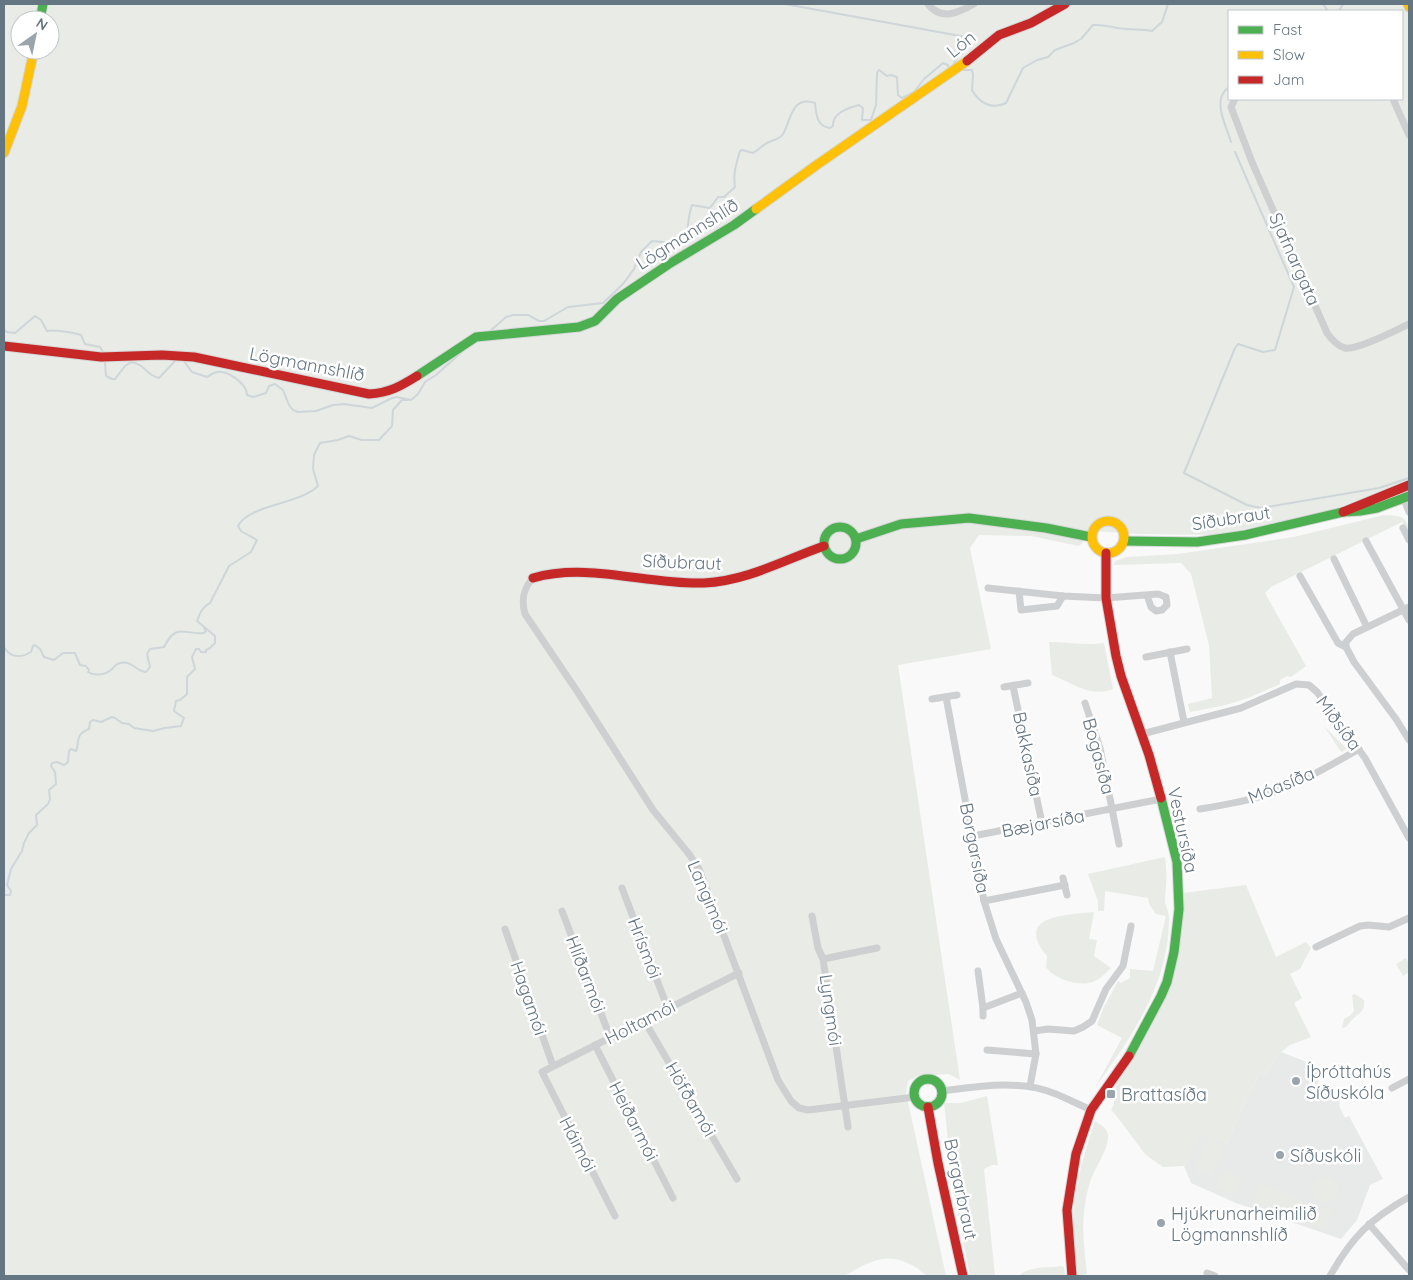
<svg xmlns="http://www.w3.org/2000/svg" width="1413" height="1280" viewBox="0 0 1413 1280" font-family="Quicksand,sans-serif">
  <rect width="100%" height="100%" fill="#f9f9f9"/>
  <path fill="#e8e9e9" d="M1281,1052L1320,1067L1318,1087L1323,1090L1334,1091L1338,1095L1340,1100L1339,1106L1345,1118L1349,1116L1383,1179L1370,1185L1357,1220L1341,1239L1236,1203L1191,1183L1184,1166L1199,1133L1227,1144L1248,1094H1250L1259,1073L1265,1075Z"/>
  <g fill="#e8ebe6" fill-rule="evenodd">
    <path d="M4,4H1409V481L1327,512L1268,525L1212,535L1137,534L1095,531L1079,546L1031,536L979,535L970,548L991,649L898,665L960,1080L949,1074L918,1076L908,1081L906,1093L946,1276H927C895,1249 877,1257 844,1276H4ZM1229,11H1402V99H1229ZM20,20H50V50H20Z"/>
    <path d="M1384,515C1400,516 1409,515 1409,535L1402,522L1271,587L1265,593L1306,666L1291,677L1287,676L1280,680V684L1248,698L1226,705L1190,712L1188,704L1212,698L1209,645L1191,574L1181,563L1114,565L1115,561L1127,557L1178,554L1294,537Z"/>
    <path d="M1049,642C1068,642 1085,646 1104,643L1113,689C1089,698 1073,683 1052,675Z"/>
    <path d="M1324,726L1347,749L1341,752Z"/>
    <path d="M1165,857C1166,866 1167,876 1166,884C1166,889 1165,895 1165,900C1165,906 1169,912 1169,918C1169,985 1132,1035 1095,1088L1122,1038L1097,1025L1104,1007L1118,981L1121,983L1130,978V969L1153,971L1166,916L1156,914L1149,904L1148,898L1105,891L1104,911H1098V901L1088,874Z"/>
    <path d="M1246,885L1276,957L1306,942L1311,948L1300,969L1290,974L1302,998L1294,1003L1311,1037L1290,1045L1281,1052L1265,1075L1259,1073L1250,1094H1248L1227,1144L1199,1134L1184,1166L1163,1167L1153,1160L1145,1154L1115,1114L1111,1110L1114,1104L1115,1087L1168,989L1180,942L1183,893Z"/>
    <path d="M1094,912L1089,939L1097,940L1094,956L1111,968C1106,973 1101,978 1095,981C1081,988 1054,979 1046,967L1047,956C1013,915 1067,915 1094,912Z"/>
    <path d="M1406,958L1409,964V972L1403,976L1396,964Z"/>
    <path d="M1355,994L1364,1000C1365,1009 1362,1012 1355,1017C1351,1020 1349,1024 1346,1027L1342,1028L1344,1019L1351,1015L1354,1011L1352,995Z"/>
    <path d="M987,1096L998,1165H992L984,1169L995,1276H970L954,1195L944,1103H961Z"/>
    <path d="M1095,1121C1101,1125 1109,1129 1108,1138C1108,1149 1094,1170 1090,1182C1080,1216 1083,1240 1087,1274L1077,1276C1076,1262 1073,1248 1073,1234C1071,1195 1083,1158 1095,1121Z"/>
    <path d="M1209,1142L1222,1146L1223,1150L1213,1175L1210,1176L1197,1171L1196,1168L1206,1143Z"/>
    <path d="M1230,1172L1242,1177L1234,1196L1215,1188L1221,1175Z"/>
    <circle cx="1325" cy="1190" r="13"/>
    <path d="M1260,1183L1304,1200L1297,1218L1253,1202Z"/>
    <path d="M1309,1203L1332,1211L1325,1229L1302,1220Z"/>
    <path d="M1062,1266L1064,1267L1065,1276H1019C1027,1266 1050,1268 1062,1266Z"/>
  </g>
  <g fill="none" stroke-linecap="round" stroke-linejoin="round">
    <g stroke="#ced6d9" stroke-width="2">
      <path d="M785,4L966,37L968,38L952,67"/>
      <path d="M1323,4L1328,11"/>
      <path d="M1339,11L1343,4"/>
      <path d="M962,70H972L973,75L972,90C979,103 992,110 1006,103L1023,68L1037,60L1048,57L1055,50L1074,43L1081,39L1093,25C1104,24 1113,28 1125,29C1134,30 1143,29 1152,31L1162,22L1168,4"/>
      <path d="M1229,87C1211,99 1226,125 1231,142"/>
      <path d="M1235,152L1294,287L1275,350L1263,352L1238,344L1235,348L1184,473L1247,505L1261,508L1379,488L1409,478"/>
      <path d="M4,330L7,332L15,333L35,316L41,320L47,331C53,329 75,333 81,335L85,344L100,347L103,352"/>
      <path d="M488,333L506,317L513,315H528L539,321H544L568,307L603,303L623,284L634,269L641,252L652,241L673,243L686,241C688,228 688,216 692,205L710,208L718,197H724L735,187C733,172 736,165 740,151L742,150L753,153C759,150 763,144 769,142C775,139 779,140 783,134C791,121 791,95 815,103C816,114 817,127 830,128L833,126C832,113 848,108 859,105L863,108L862,120H871L876,105L877,73L879,70L887,76L891,75L897,77L898,95L902,98L914,92L924,79L943,63L948,65L949,69L953,68"/>
      <path d="M183,360L192,372L207,377C211,375 214,372 217,372C228,370 247,384 247,395L253,397L266,393L269,386L275,384L283,390L289,405L293,410L298,412L316,411L333,405L344,404L372,408L392,398L397,397L411,400L418,394L425,382L436,375L464,350"/>
      <path d="M105,361L106,376L112,379H115L125,366L131,362C147,365 145,375 159,378L176,360"/>
      <path d="M4,647C10,658 21,658 31,652L33,646L35,645L40,649L44,657L54,660L63,653H75L80,665L86,666L89,670L88,672C94,676 105,675 111,670C115,666 115,664 120,663C132,660 135,671 146,672L150,667L147,654L150,649L164,647C177,622 183,635 204,633L206,631L204,628"/>
      <path d="M4,895H10L11,891L7,885L11,869L22,851L24,843L29,833L37,825L36,815L48,804L50,799L49,790L56,784L55,772L51,766L52,763L57,762L64,765L68,762L69,751L71,749L76,751C79,746 76,737 82,733C84,731 87,730 89,729L90,722L93,720L101,722L112,717L115,718L122,723L129,724L134,728L153,731L165,728L181,726L184,718L174,711L176,701L180,700L187,694V677L195,669L192,657L196,649H199L201,652H206V650L210,648L215,643V636L197,621C200,613 202,607 210,603L229,566L251,552L257,540L241,531L238,526C248,505 300,504 318,486L313,469L314,455L320,443L338,440L349,436L362,440H379L392,426L393,410L402,400H408"/>
      <path d="M4,903V907"/>
    </g>
    <defs>
      <g id="fast">
        <path d="M40,20L43,4"/>
        <path d="M417,376L476,337L579,327L595,321L617,299L669,264L734,225L756,209"/>
        <circle cx="840" cy="543" r="16"/>
        <path d="M856,539L901,524L969,518L1046,528L1091,537"/>
        <path d="M1124,541L1197,542L1245,535L1343,512L1360,511L1377,508L1409,496"/>
        <path d="M1129,1056L1161,996L1167,982L1174,952L1179,909L1177,862L1161,798"/>
        <circle cx="928" cy="1093" r="14"/>
      </g>
      <g id="slow">
        <path d="M1408,4L1409,7"/>
        <path d="M4,153L22,106L34,50"/>
        <path d="M756,209L818,164L967,61"/>
        <circle cx="1108" cy="537" r="16"/>
      </g>
      <g id="jam">
        <path d="M967,61L999,35L1031,23L1065,4"/>
        <path d="M4,346L101,357L162,355L194,357L369,394C389,393 401,386 417,376"/>
        <path d="M1343,512L1409,485"/>
        <path d="M1106,553V598L1116,656L1121,676L1149,755L1161,798"/>
        <path d="M533,578C588,562 648,585 704,583C747,581 784,560 824,546"/>
        <path d="M928,1107L938,1163L963,1276"/>
        <path d="M1072,1276L1067,1210L1076,1154L1091,1110L1129,1056"/>
      </g>
    </defs>
    <use href="#fast" stroke="#d5d6d7" stroke-width="11"/>
    <use href="#slow" stroke="#d5d6d7" stroke-width="11"/>
    <use href="#jam" stroke="#d5d6d7" stroke-width="11"/>
    <g stroke="#cecfd0" stroke-width="7">
      <path d="M928,4C941,21 958,13 974,4"/>
      <path d="M1235,99L1231,107L1252,162L1327,333C1332,340 1337,346 1345,348C1358,350 1396,330 1409,324"/>
      <path d="M1393,99L1409,135"/>
      <path d="M1400,489L1409,512"/>
      <path d="M1403,528L1409,540"/>
      <path d="M1366,541L1409,620"/>
      <path d="M1334,559L1367,627"/>
      <path d="M1300,576L1338,643L1346,647"/>
      <path d="M533,578C523,589 521,600 525,614L579,694L653,810L689,854L699,869L778,1080L791,1101L799,1108L808,1110L915,1097"/>
      <path d="M988,588L1063,596L1106,598L1158,594L1166,597L1167,605L1162,610L1156,611L1151,607L1147,595"/>
      <path d="M1019,591L1021,610L1057,606L1063,596"/>
      <path d="M1409,607L1353,634L1346,642V647L1354,662L1396,719L1409,740"/>
      <path d="M1170,652L1184,722"/>
      <path d="M1146,657L1187,649"/>
      <path d="M1013,686L1042,823"/>
      <path d="M1004,687L1028,683"/>
      <path d="M946,697L984,901L996,939L1026,1002L1032,1020L1036,1054L1030,1086"/>
      <path d="M932,699L957,695"/>
      <path d="M1085,703L1100,748L1119,844"/>
      <path d="M1142,734L1241,708L1296,684L1309,685L1317,692L1365,758L1409,838"/>
      <path d="M1200,809C1224,805 1248,801 1272,793C1302,782 1331,765 1359,749"/>
      <path d="M973,836L1161,799"/>
      <path d="M1063,878L1067,895"/>
      <path d="M622,888L668,1009"/>
      <path d="M984,901L1065,885"/>
      <path d="M562,911L610,1037"/>
      <path d="M812,916L818,948L823,959L848,1127"/>
      <path d="M505,929L553,1066"/>
      <path d="M1316,947L1360,926L1368,925L1389,927L1409,918"/>
      <path d="M823,959L877,948"/>
      <path d="M978,971L983,1008L1022,993"/>
      <path d="M983,1008V1016"/>
      <path d="M644,1020L737,1179"/>
      <path d="M1034,1031L1048,1029L1074,1031L1083,1027L1092,1021L1106,989L1123,966L1131,926"/>
      <path d="M595,1045L673,1198"/>
      <path d="M987,1050L1036,1054"/>
      <path d="M1392,1088L1409,1079"/>
      <path d="M942,1091C980,1086 1019,1079 1056,1094C1068,1099 1080,1105 1091,1110"/>
      <path d="M615,1216L542,1072L739,973"/>
      <path d="M1369,1224L1409,1270"/>
      <path d="M1207,1273L1215,1276"/>
      <path d="M1330,1276C1352,1237 1370,1219 1409,1197"/>
    </g>
    <use href="#fast" stroke="#4caf50" stroke-width="9"/>
    <use href="#slow" stroke="#ffc107" stroke-width="9"/>
    <use href="#jam" stroke="#c62828" stroke-width="9"/>
  </g>
  <g fill="#99a4ac" stroke="#fff" stroke-width="2">
    <circle cx="1296" cy="1081" r="5"/>
    <rect x="1106" y="1089" width="10" height="10" rx="2.5"/>
    <circle cx="1280" cy="1155" r="5"/>
    <circle cx="1161" cy="1223" r="5"/>
  </g>
  <g text-anchor="middle" dominant-baseline="central" stroke-width="5" stroke-linejoin="round" paint-order="stroke">
    <g font-size="18" fill="#657683" stroke="#fff">
      <text transform="translate(961 44) rotate(-39)">Lón</text>
      <text transform="translate(687 234) rotate(-32)">Lögmannshlíð</text>
      <text transform="translate(1295 259) rotate(66)">Sjafnargata</text>
      <text transform="translate(307 364) rotate(11)">Lögmannshlíð</text>
      <text transform="translate(1231 518) rotate(-9)">Síðubraut</text>
      <text transform="translate(682 562) rotate(2)">Síðubraut</text>
      <text transform="translate(1339 723) rotate(54)">Miðsíða</text>
      <text transform="translate(1028 754) rotate(78)">Bakkasíða</text>
      <text transform="translate(1099 756) rotate(75)">Bogasíða</text>
      <text transform="translate(1281 785) rotate(-22)">Móasíða</text>
      <text transform="translate(1043 823) rotate(-11)">Bæjarsíða</text>
      <text transform="translate(1183 830) rotate(78)">Vestursíða</text>
      <text transform="translate(975 848) rotate(79)">Borgarsíða</text>
      <text transform="translate(708 897) rotate(67)">Langimói</text>
      <text transform="translate(645 948) rotate(69)">Hrísmói</text>
      <text transform="translate(586 974) rotate(69)">Hlíðarmói</text>
      <text transform="translate(529 998) rotate(71)">Hagamói</text>
      <text transform="translate(831 1010) rotate(82)">Lyngmói</text>
      <text transform="translate(640 1022) rotate(-27)">Holtamói</text>
      <text transform="translate(691 1099) rotate(60)">Höfðamói</text>
      <text transform="translate(634 1121) rotate(63)">Heiðarmói</text>
      <text transform="translate(578 1144) rotate(63)">Háimói</text>
      <text transform="translate(961 1189) rotate(78)">Borgarbraut</text>
    </g>
    <g font-size="18" fill="#657683" stroke="#fff" text-anchor="start">
      <text x="1306" y="1071">Íþróttahús<tspan x="1306" dy="21">Síðuskóla</tspan></text>
      <text x="1121" y="1094">Brattasíða</text>
      <text x="1290" y="1155">Síðuskóli</text>
      <text x="1171" y="1213">Hjúkrunarheimilið<tspan x="1171" dy="21">Lögmannshlíð</tspan></text>
    </g>
  </g>
  <rect width="1413" height="1280" fill="none" stroke="#657683" stroke-width="10"/>
  <rect x="1228" y="10" width="175" height="90" fill="#ffffff" stroke="#c1c8cd"/>
  <rect x="1238" y="26" width="25" height="8" fill="#4caf50" stroke="#c1c8cd"/>
  <text x="1273" y="35" font-size="15" fill="#657683">Fast</text>
  <rect x="1238" y="51" width="25" height="8" fill="#ffc107" stroke="#c1c8cd"/>
  <text x="1273" y="60" font-size="15" fill="#657683">Slow</text>
  <rect x="1238" y="76" width="25" height="8" fill="#c62828" stroke="#c1c8cd"/>
  <text x="1273" y="85" font-size="15" fill="#657683">Jam</text>
  <g transform="translate(35 35) rotate(33)"><circle r="24" fill="#ffffff" stroke="#c1c8cd"/>
  <path d="M0-4L9 19L0 12L-9 19Z" fill="#99a4ac"/>
  <text y="-8" font-size="14" font-weight="bold" text-anchor="middle" fill="#657683">N</text>
  </g>
</svg>
